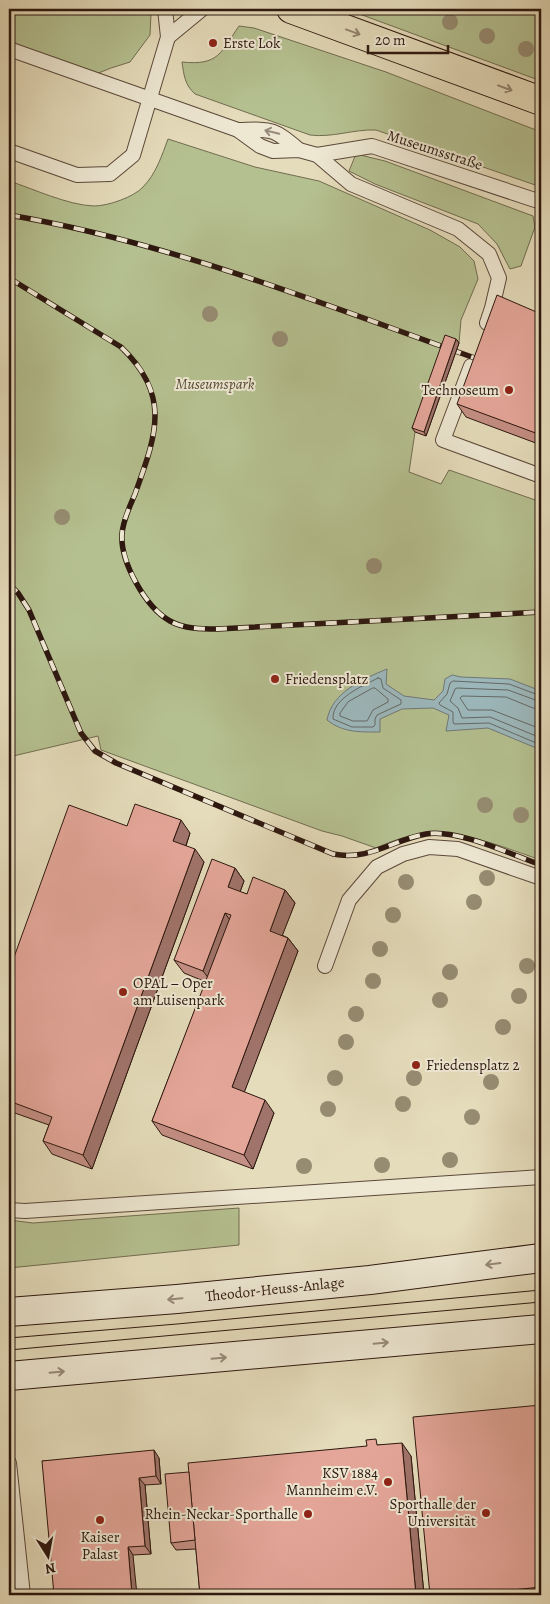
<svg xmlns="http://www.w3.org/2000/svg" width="550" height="1604" viewBox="0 0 550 1604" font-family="Alegreya,serif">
  <rect width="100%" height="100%" fill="#e5dcbb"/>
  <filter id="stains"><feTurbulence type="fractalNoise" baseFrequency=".004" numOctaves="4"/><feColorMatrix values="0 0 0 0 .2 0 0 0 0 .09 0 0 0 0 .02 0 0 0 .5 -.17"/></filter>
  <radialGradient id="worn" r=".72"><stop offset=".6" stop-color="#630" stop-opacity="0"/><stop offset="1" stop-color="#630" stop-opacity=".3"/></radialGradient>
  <g fill="#b5c090" stroke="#716c50">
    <path d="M9,9H150L151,14L150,35L130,62L111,68L86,78L9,50Z"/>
    <path d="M346,9H541V81Z"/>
    <path d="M239,26L254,28L386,72L541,132V144L535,161L541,167V187L376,130C354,129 332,138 310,135L195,94C185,85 184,76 182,62C219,66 221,52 239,26Z"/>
    <path d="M168,139L255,167L319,181L430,230L460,247L474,261L478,279L461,320L459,343L415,432L409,472L441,484L449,470L541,502V860C508,849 463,830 428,833C410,834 392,841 376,848L342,836L322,831L101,750L98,736L9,757V181C34,189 67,205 94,206C108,206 134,197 143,187C156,174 162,155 168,139Z"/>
    <path d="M356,154L385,161L533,216L535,227L521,266L510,269L497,244L478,224L375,184L349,171Z"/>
    <path d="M239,1208V1245L9,1268V1220L33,1223Z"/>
  </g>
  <path fill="#9cb8bc" stroke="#707877" d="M387,669L386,684L404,696L434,700L443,691L445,679L452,675L461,677L510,679L541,691V750L488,728L446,731L449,715L433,708L402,709L380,719V732C361,732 343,733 327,720C332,692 363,679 387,669Z"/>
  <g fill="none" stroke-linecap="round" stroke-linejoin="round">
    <g stroke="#646866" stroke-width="1">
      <path d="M378,678L381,679L383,688L401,700V704L377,715L375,719V725L373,727H352L333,719C332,698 363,686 378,678Z"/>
      <path d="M373,688H375L388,699V702L373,710L367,721H353L340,716V713L348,702Z"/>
      <path d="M541,696L509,684L453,681L450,683L447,694L439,703L440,705L453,712V722L454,724L489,723L541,745"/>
      <path d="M541,702L508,690L457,688L455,689L450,701L458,708L462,718L490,717L541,738"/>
      <path d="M541,709L533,708L506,697L462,696L460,698L468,710H492L541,729"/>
    </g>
    <defs>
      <g id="lane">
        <path d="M168,37L202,9"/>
        <path d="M9,49L238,130L260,146L273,151L299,150L317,155L351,184L458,229L489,254L499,278L492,308L487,323"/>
        <path d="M238,130C272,129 273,128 299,150"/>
        <path d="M9,151L77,175L110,174L133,155L168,37L165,9"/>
        <path d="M317,155L372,146L541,202"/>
        <path d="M471,366L443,440L541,476"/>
        <path d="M325,966L349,900L377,867L403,854L429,847L458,849L541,878"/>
        <path d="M9,1210L25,1211L541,1177"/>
        <path d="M9,1463L23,1595"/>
      </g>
      <g id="secondary">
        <path d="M9,1312L177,1299L370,1280L541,1258"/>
        <path d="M9,1376L541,1329"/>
      </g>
      <path id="primary" d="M291,9L541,101"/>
    </defs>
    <use href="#lane" stroke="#5b483a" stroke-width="16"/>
    <use href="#secondary" stroke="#2d170f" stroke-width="30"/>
    <use href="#primary" stroke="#2d170f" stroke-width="30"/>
    <use href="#lane" stroke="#eee8d3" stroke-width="14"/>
    <use href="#secondary" stroke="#eee8d3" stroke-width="28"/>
    <use href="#primary" stroke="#e5dcbb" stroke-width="28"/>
    <g stroke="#2d170f" stroke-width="1">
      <path d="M9,1338L177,1324L541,1290"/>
      <path d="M9,1350L541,1302"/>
    </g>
    <defs>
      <g id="rail">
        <path d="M9,215C174,243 329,307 486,362"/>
        <path d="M9,278L121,347C172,396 156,435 135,494C130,506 123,520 122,534C120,561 145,607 170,621C184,629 202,629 218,629L541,612"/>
        <path d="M9,584L18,593L29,610L81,733L95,751L116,763L333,854C370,861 392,840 426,834C458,829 510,854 541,865"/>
      </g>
    </defs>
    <use href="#rail" stroke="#2d170f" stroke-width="5.5"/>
    <use href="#rail" stroke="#eee8d3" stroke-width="4" stroke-dasharray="11" stroke-linecap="butt"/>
  </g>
  <g fill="#968c72">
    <circle cx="450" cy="22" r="8"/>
    <circle cx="487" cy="36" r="8"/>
    <circle cx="526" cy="49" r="8"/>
    <circle cx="210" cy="314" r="8"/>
    <circle cx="280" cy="339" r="8"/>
    <circle cx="62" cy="517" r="8"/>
    <circle cx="374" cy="566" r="8"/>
    <circle cx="485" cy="805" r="8"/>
    <circle cx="521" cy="815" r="8"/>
    <circle cx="487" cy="878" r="8"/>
    <circle cx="406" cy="882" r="8"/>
    <circle cx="474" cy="902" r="8"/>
    <circle cx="393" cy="915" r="8"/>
    <circle cx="380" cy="949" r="8"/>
    <circle cx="527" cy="966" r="8"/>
    <circle cx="450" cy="972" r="8"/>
    <circle cx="373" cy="981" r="8"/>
    <circle cx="519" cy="996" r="8"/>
    <circle cx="440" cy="1000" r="8"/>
    <circle cx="356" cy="1014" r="8"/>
    <circle cx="503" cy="1027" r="8"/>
    <circle cx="346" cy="1042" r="8"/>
    <circle cx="335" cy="1078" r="8"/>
    <circle cx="414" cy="1078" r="8"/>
    <circle cx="491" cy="1082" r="8"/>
    <circle cx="403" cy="1104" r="8"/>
    <circle cx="328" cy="1109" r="8"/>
    <circle cx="472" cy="1117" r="8"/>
    <circle cx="450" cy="1160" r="8"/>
    <circle cx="382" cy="1165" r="8"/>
    <circle cx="304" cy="1166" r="8"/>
  </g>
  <g fill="#c48f84" stroke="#2d170f">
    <path d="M541,314V445L466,417L457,404Z"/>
    <path d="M456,339L459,343L426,436L415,432L412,428Z"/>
    <path d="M127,826L190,833L186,846L204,862L92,1169L52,1154L43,1141L49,1125L9,1111V971Z"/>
    <path d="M235,868L244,881L240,892L247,894L285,890L295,903L282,935L288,938L298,951L244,1092L274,1113L253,1169L162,1135L152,1121L206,982L184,973L174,960Z"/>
    <path d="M541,1405V1595H430Z"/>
    <path d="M380,1445L411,1456L424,1595H200L196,1549L176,1550L171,1543L189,1472Z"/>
    <path d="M159,1458L161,1484L145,1485L151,1554L133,1555L42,1461Z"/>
  </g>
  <g fill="#a0746b" stroke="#2d170f">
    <path d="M456,339L459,343L426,436L424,432Z"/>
    <path d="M181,820L190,833L183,854L173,841Z"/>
    <path d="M195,849L204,862L92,1169L83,1155Z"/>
    <path d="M235,868L244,881L237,900L228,887Z"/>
    <path d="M285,890L295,903L279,944L270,931Z"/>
    <path d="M225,913L234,926L213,984L203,971Z"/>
    <path d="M288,938L298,951L241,1101L232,1087Z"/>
    <path d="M265,1100L274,1113L253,1169L244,1155Z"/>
    <path d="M402,1443L411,1456L424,1595H416Z"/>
    <path d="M154,1450L159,1458L161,1484L156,1476Z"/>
    <path d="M139,1478L145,1485L151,1554L145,1546Z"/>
    <path d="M128,1547L133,1555L137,1595H132Z"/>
  </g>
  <g fill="#e4a699" stroke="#2d170f">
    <path d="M497,295L541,314V435L457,404Z"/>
    <path d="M445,335L456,339L424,432L412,428Z"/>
    <path d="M135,804L181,820L173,841L195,849L83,1155L43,1141L52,1117L9,1101V971L69,805L127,826Z"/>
    <path d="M212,859L235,868L228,887L247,894L253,877L285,890L270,931L288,938L232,1087L265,1100L244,1155L152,1121L231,915L225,913L203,971L174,960Z"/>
    <path d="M541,1405V1587L464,1595H430L413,1417Z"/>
    <path d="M376,1439L377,1445L402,1443L416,1595H200L188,1463L367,1446L366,1440Z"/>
    <path d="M154,1450L156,1476L139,1478L145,1546L128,1547L132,1595H54L42,1461Z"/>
    <path d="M189,1472L195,1540L171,1543L165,1474Z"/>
  </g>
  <defs><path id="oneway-shaft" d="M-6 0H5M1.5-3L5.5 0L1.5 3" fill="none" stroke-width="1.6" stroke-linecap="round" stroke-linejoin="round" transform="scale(1.25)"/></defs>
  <g stroke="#92836e">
    <use href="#oneway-shaft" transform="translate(353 32) rotate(20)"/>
    <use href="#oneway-shaft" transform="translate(505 88) rotate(20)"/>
  </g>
  <g stroke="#978a7b">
    <use href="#oneway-shaft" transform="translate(272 132) rotate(-166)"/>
    <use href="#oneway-shaft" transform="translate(493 1264) rotate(173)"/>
    <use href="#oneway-shaft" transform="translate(175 1299) rotate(175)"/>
    <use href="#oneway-shaft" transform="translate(381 1343) rotate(-5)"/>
    <use href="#oneway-shaft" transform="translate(219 1358) rotate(-5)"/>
    <use href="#oneway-shaft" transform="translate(57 1372) rotate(-5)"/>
  </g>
  <g fill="#8f2418" stroke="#eee8d3" stroke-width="2">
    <circle cx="213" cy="43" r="5"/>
    <circle cx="509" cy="390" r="5"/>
    <circle cx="275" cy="679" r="5"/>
    <circle cx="123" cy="992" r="5"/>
    <circle cx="416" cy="1065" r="5"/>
    <circle cx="388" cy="1482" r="5"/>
    <circle cx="486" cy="1513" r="5"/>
    <circle cx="308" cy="1514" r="5"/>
    <circle cx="100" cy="1520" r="5"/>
  </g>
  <g text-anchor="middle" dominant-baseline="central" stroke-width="4" stroke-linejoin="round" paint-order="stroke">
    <g font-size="15" fill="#2d170f" stroke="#eee8d3" text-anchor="start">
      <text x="223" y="43">Erste Lok</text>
      <text x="499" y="390" text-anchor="end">Technoseum</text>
      <text x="285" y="679">Friedensplatz</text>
      <text x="133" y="983">OPAL – Oper<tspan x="133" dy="17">am Luisenpark</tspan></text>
      <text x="426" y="1065">Friedensplatz 2</text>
      <text x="378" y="1473" text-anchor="end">KSV 1884<tspan x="378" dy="17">Mannheim e.V.</tspan></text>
      <text x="476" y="1504" text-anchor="end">Sporthalle der<tspan x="476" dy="17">Universität</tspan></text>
      <text x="298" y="1514" text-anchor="end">Rhein-Neckar-Sporthalle</text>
      <text x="100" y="1537" text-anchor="middle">Kaiser<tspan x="100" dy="17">Palast</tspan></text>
    </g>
    <g font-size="15" fill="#2d170f" stroke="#eee8d3">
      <text transform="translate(435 150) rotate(18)">Museumsstraße</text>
      <text transform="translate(275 1289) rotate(-6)">Theodor-Heuss-Anlage</text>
    </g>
    <g font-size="15" font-style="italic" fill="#564a36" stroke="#eee8d3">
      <text x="215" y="384">Museumspark</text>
    </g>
  </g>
  <rect width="550" height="1604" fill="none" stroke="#e5dcbb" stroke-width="30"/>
  <rect x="10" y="10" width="530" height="1584" fill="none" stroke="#2d170f" stroke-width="2.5"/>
  <rect x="15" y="15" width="520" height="1574" fill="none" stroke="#2d170f"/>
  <g transform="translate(48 1556) rotate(169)" stroke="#eee8d3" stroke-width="4" paint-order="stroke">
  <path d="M0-4L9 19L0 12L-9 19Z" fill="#2d170f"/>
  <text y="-8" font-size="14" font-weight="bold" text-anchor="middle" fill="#2d170f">N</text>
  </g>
  <path d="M368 45v8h80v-8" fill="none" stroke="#2d170f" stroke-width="2.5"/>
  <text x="375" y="45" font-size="15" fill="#2d170f" stroke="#eee8d3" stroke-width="4" paint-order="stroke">20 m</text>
  <rect width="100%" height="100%" filter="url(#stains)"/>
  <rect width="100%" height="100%" fill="url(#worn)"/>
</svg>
